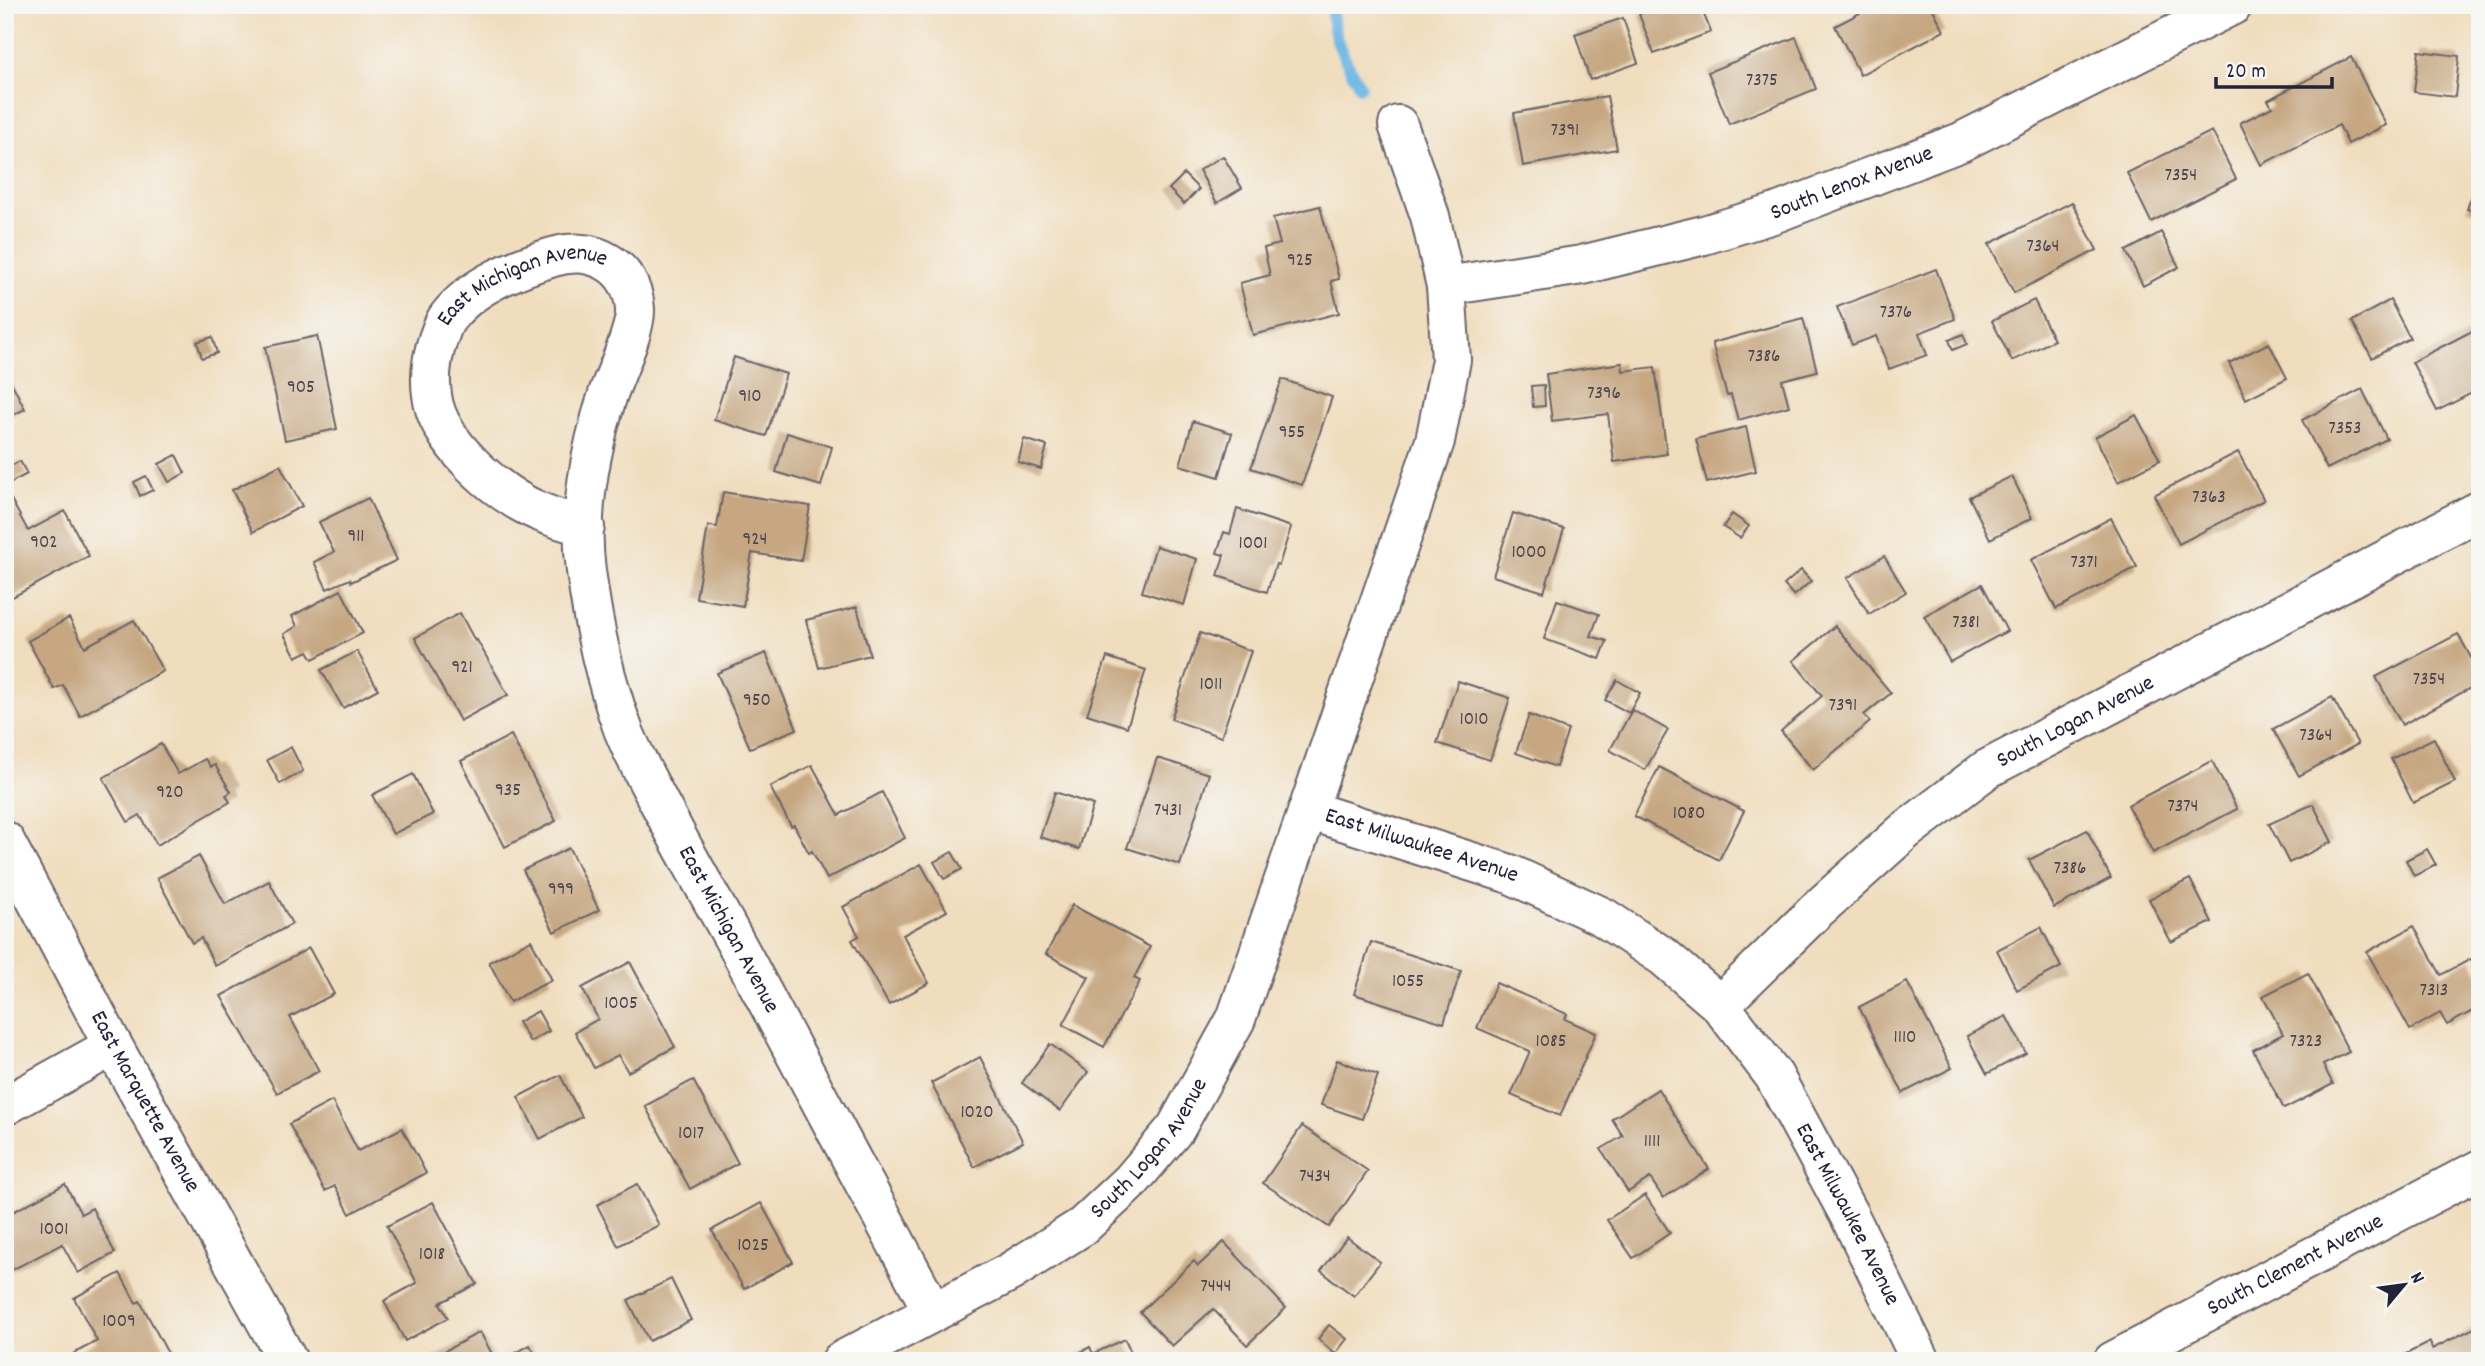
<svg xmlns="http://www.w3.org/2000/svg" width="2485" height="1366" viewBox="0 0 2485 1366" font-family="Dekko,sans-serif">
  <rect width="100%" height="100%" fill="#f6f6f2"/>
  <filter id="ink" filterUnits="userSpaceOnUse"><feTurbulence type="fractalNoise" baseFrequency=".0143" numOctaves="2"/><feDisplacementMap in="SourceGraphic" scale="14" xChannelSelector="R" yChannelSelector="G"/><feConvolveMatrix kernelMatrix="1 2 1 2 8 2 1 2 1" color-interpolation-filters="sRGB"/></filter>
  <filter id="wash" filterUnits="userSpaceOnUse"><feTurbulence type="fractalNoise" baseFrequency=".00686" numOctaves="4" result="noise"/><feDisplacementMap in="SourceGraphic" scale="28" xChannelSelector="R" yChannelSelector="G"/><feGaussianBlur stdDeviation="1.57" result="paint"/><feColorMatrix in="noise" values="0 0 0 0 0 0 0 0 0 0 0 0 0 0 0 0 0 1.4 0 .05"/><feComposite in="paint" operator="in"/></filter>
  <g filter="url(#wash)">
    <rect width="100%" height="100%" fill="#f0ddbd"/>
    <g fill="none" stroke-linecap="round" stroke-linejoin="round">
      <path stroke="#6cb5e4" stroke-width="12" d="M1332,5C1331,39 1345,58 1360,87"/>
    </g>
    <g id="blocks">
      <g fill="#c6a782">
        <path d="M1663,5H1700L1711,32L1654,54L1639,14Z"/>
        <path d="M1875,5H1931L1944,31L1860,75L1835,26Z"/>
        <path d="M2470,5H2480V24Z"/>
        <path d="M1623,18L1638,63L1590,80L1575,34Z"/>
        <path d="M1796,37L1816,89L1729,124L1708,72Z"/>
        <path d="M2419,51L2459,56L2455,97L2414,92Z"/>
        <path d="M2351,57L2386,125L2348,144L2339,125L2261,165L2240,123L2272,107L2268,100Z"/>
        <path d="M1607,96L1617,149L1523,166L1514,113Z"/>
        <path d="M2212,131L2236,179L2151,222L2127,173Z"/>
        <path d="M1223,156L1242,188L1217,203L1199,170Z"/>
        <path d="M1184,174L1199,189L1184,204L1169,189Z"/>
        <path d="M2472,195L2480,198V213L2467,209Z"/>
        <path d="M2072,202L2097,250L2014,293L1989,244Z"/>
        <path d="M1320,206L1339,279L1331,281L1339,313L1253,335L1240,283L1270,275L1264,248L1280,244L1273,218Z"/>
        <path d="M2161,232L2179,267L2143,286L2126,251Z"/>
        <path d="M1936,269L1955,319L1919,333L1927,355L1889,369L1876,336L1852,345L1837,307Z"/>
        <path d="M2034,300L2054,340L2012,361L1992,321Z"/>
        <path d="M2390,300L2410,338L2372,358L2352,321Z"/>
        <path d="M1803,318L1817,371L1782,380L1789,406L1738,420L1731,395L1727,396L1712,343Z"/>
        <path d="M2480,327V389L2437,411L2412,362Z"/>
        <path d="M1963,334L1967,344L1953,350L1949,340Z"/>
        <path d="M317,336L337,429L285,440L265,347Z"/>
        <path d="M212,337L217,353L202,358L197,342Z"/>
        <path d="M2269,343L2287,378L2246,399L2229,363Z"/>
        <path d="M734,357L786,374L766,436L714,420Z"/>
        <path d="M1622,363L1623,371L1655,367L1667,454L1614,462L1608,414L1552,421L1546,374Z"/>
        <path d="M5,370L25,409L5,419Z"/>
        <path d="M1282,379L1332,397L1302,485L1251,468Z"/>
        <path d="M1544,385L1545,406L1533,407L1531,386Z"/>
        <path d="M2362,389L2387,439L2327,469L2302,420Z"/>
        <path d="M2136,415L2160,460L2118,482L2095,437Z"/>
        <path d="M1193,421L1232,433L1219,477L1180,465Z"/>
        <path d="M1746,427L1756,471L1707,483L1696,439Z"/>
        <path d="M787,433L832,447L821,486L776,472Z"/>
        <path d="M1024,439L1047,446L1041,469L1018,462Z"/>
        <path d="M2238,452L2264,500L2179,544L2154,495Z"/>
        <path d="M176,455L185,473L169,482L159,464Z"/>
        <path d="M20,461L27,474L10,483L5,469Z"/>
        <path d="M280,465L302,506L253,532L232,490Z"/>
        <path d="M146,476L153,490L140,496L134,482Z"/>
        <path d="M2012,476L2032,518L1990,539L1969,497Z"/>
        <path d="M5,488L28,531L65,511L89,556L9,599L5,592Z"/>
        <path d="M723,492L810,506L801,561L752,553L743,606L696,598L708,526L717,527Z"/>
        <path d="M368,498L397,560L351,582L350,579L327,589L314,562L334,552L319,522Z"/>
        <path d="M1237,509L1291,527L1279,565L1276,564L1267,592L1218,576L1224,555L1217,553L1224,532L1230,534Z"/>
        <path d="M1513,513L1564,529L1544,592L1493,576Z"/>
        <path d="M1732,514L1749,526L1740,538L1723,527Z"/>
        <path d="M2111,518L2137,567L2056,609L2031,560Z"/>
        <path d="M1156,546L1197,559L1184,605L1142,592Z"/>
        <path d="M1884,556L1906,592L1869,614L1847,578Z"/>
        <path d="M1801,570L1811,581L1794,596L1784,585Z"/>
        <path d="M1982,584L2007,631L1950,662L1924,616Z"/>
        <path d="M341,590L363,633L313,659L308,651L296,657L284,634L297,626L292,616Z"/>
        <path d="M1557,600L1599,614L1591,636L1607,641L1600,659L1544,639Z"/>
        <path d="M857,607L870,655L819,668L806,620Z"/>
        <path d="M460,613L475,641L477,640L508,695L460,721L415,638Z"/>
        <path d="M69,618L85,647L134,620L163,671L80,716L63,685L54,689L28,641Z"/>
        <path d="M1835,626L1891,693L1864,715L1870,722L1813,770L1781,731L1822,696L1793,661Z"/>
        <path d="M1200,633L1251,651L1221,737L1171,719Z"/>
        <path d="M2458,634L2480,674V683L2402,725L2376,677Z"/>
        <path d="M357,651L378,689L343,708L321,670Z"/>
        <path d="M766,653L797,729L750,748L717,673Z"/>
        <path d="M1107,657L1146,670L1127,727L1087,714Z"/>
        <path d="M1617,680L1640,693L1629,713L1605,700Z"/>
        <path d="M1458,681L1510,698L1490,760L1437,743Z"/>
        <path d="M2332,697L2358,744L2299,776L2273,729Z"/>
        <path d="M1632,710L1668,730L1645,770L1610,750Z"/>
        <path d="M1529,715L1568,730L1556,767L1516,753Z"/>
        <path d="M511,735L556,821L505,847L461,761Z"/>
        <path d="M2434,738L2455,782L2413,803L2391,759Z"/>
        <path d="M161,744L178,774L205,759L211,767L215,765L231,792L226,795L230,802L157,845L140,815L128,822L103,778Z"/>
        <path d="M291,747L303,771L280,784L267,760Z"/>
        <path d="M1157,758L1209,774L1180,865L1127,848Z"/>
        <path d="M2212,761L2237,809L2153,853L2128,805Z"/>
        <path d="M812,765L839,815L882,792L905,838L827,879L812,851L809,853L794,825L791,826L770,787Z"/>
        <path d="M1659,767L1744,811L1719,860L1634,816Z"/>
        <path d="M413,774L433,814L393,834L372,795Z"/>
        <path d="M1055,792L1093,805L1079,849L1040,837Z"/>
        <path d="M2313,804L2332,842L2289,863L2269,824Z"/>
        <path d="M2087,830L2111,878L2054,908L2029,860Z"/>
        <path d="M569,848L599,910L554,932L523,870Z"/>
        <path d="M2427,849L2436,865L2414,876L2406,860Z"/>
        <path d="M952,852L962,869L944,879L934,862Z"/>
        <path d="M199,856L225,904L269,881L292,924L215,966L201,938L192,943L157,878Z"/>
        <path d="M921,864L947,911L903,935L929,983L889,1005L852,940L859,936L843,907Z"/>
        <path d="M2190,879L2212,922L2171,942L2149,899Z"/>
        <path d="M1072,905L1150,947L1134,978L1140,981L1104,1047L1063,1025L1089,977L1046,954Z"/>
        <path d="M2414,926L2441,975L2471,959L2480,975V1007L2447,1025L2440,1013L2410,1030L2367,952Z"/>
        <path d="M2041,927L2061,967L2017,990L1997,950Z"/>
        <path d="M531,940L552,980L510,1002L489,962Z"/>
        <path d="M1371,942L1461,971L1444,1023L1354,994Z"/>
        <path d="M309,948L334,994L290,1017L319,1071L277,1093L221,996Z"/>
        <path d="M630,962L675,1047L628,1072L618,1055L594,1068L575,1032L598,1019L582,988Z"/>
        <path d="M2308,973L2349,1052L2323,1065L2333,1084L2284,1109L2253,1050L2283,1034L2263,996Z"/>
        <path d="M1907,982L1952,1068L1903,1093L1859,1007Z"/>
        <path d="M1496,983L1567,1014L1565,1019L1596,1033L1560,1116L1511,1095L1530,1051L1477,1028Z"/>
        <path d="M538,1011L549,1031L530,1042L518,1022Z"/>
        <path d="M2006,1016L2026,1053L1987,1074L1967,1036Z"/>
        <path d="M1050,1044L1088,1072L1060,1111L1022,1083Z"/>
        <path d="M980,1057L1023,1142L974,1167L931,1083Z"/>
        <path d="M1337,1060L1378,1075L1362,1119L1321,1105Z"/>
        <path d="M560,1075L582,1117L540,1139L518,1097Z"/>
        <path d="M693,1080L738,1163L690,1189L645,1106Z"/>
        <path d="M1658,1089L1709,1169L1663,1198L1650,1178L1628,1192L1601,1149L1623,1136L1612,1119Z"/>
        <path d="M332,1101L358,1151L402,1128L426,1173L350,1214L335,1186L325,1191L289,1124Z"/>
        <path d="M1302,1126L1368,1171L1329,1227L1263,1183Z"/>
        <path d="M65,1184L81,1214L92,1208L115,1253L78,1273L62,1244L10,1271L5,1262V1216Z"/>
        <path d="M637,1184L659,1225L618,1246L597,1205Z"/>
        <path d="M1645,1195L1670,1233L1633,1258L1607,1220Z"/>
        <path d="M433,1202L477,1284L440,1303L448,1318L405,1341L384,1301L417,1283L387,1226Z"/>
        <path d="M761,1203L793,1262L744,1289L712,1230Z"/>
        <path d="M1347,1237L1380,1262L1354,1296L1321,1271Z"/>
        <path d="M1224,1242L1286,1308L1247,1345L1213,1309L1172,1346L1140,1312L1194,1261L1198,1266Z"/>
        <path d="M120,1273L136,1303L140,1301L172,1361H60L97,1341L74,1298Z"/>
        <path d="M671,1279L691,1320L649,1341L628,1300Z"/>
        <path d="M1329,1325L1347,1339L1335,1354L1318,1339Z"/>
        <path d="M2480,1325V1361H2392L2430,1342L2432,1349Z"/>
        <path d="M480,1332L496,1361H426Z"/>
        <path d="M1125,1339L1135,1361H1064L1090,1347L1093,1354Z"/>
        <path d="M530,1345L539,1361H501Z"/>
      </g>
    </g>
  </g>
  <g filter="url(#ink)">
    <use href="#blocks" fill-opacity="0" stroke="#6a6368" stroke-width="2"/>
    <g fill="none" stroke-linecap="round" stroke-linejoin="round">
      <defs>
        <g id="minor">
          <path id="s1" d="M1446,286L1582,265L1704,235L1773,214L1961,142L2233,5"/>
          <path id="s2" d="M585,527C569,522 553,518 538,511C497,494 437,441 432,395C429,375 432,357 438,339C441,331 443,323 448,317C472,285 516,268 553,257C592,245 632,265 635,309C636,330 616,372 608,394C590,451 578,511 586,571C593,625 604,678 623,729C634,757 649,783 663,810C689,860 718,910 745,960C808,1077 870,1195 933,1312"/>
          <path id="s3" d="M1308,810L1510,874L1603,917L1664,957L1720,1005L1774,1076L1849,1215L1921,1361"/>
          <path id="s4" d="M5,841L113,1046L288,1361"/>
          <path id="s5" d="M1720,1005L1819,908L1905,831L1987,769L2480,510"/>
          <path d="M5,1106L113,1046"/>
          <path id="s6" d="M841,1361L1010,1272L1083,1226L1131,1181L1176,1128L1236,1019L1435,441L1451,360L1446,286L1430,216L1398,125"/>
          <path id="s7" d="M2113,1361L2480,1169"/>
        </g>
      </defs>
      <use href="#minor" stroke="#6a6368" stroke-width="42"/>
      <use href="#minor" stroke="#fff" stroke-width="38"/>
    </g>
  </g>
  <g text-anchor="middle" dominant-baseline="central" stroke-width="7" stroke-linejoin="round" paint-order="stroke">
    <g font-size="19" fill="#4b434d">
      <text x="1762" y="81">7375</text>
      <text x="1565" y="131">7391</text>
      <text x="2181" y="176">7354</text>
      <text x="2043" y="247">7364</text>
      <text x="1300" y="261">925</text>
      <text x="1896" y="313">7376</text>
      <text x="1764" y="357">7386</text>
      <text x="301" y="388">905</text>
      <text x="1604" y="394">7396</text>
      <text x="750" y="397">910</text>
      <text x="2345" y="429">7353</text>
      <text x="1292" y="433">955</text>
      <text x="2209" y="498">7363</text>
      <text x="356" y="537">911</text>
      <text x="755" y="540">924</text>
      <text x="44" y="543">902</text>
      <text x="1253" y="544">1001</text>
      <text x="1529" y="553">1000</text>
      <text x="2084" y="563">7371</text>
      <text x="1966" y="623">7381</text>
      <text x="462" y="668">921</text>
      <text x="2429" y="680">7354</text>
      <text x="1211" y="685">1011</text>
      <text x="757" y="701">950</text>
      <text x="1843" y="706">7391</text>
      <text x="1474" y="720">1010</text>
      <text x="2316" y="736">7364</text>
      <text x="508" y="791">935</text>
      <text x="170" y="793">920</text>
      <text x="2183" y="807">7374</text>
      <text x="1168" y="811">7431</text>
      <text x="1689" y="814">1080</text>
      <text x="2070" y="869">7386</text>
      <text x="561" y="890">999</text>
      <text x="1408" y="982">1055</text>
      <text x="2434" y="991">7313</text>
      <text x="621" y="1004">1005</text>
      <text x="1905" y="1038">1110</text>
      <text x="1551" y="1042">1085</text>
      <text x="2306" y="1042">7323</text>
      <text x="977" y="1113">1020</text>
      <text x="691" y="1134">1017</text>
      <text x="1652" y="1142">1111</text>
      <text x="1315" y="1177">7434</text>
      <text x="54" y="1230">1001</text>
      <text x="753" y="1246">1025</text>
      <text x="432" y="1255">1018</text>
      <text x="1216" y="1287">7444</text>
      <text x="119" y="1322">1009</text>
    </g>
    <g font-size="23" fill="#22223b" stroke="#f6f6f2">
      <text stroke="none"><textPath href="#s1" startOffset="420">South Lenox Avenue</textPath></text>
      <text stroke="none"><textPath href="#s2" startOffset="378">East Michigan Avenue</textPath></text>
      <text stroke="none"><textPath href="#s5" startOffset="457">South Logan Avenue</textPath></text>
      <text stroke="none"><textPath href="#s3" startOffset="119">East Milwaukee Avenue</textPath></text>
      <text stroke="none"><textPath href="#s2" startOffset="1188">East Michigan Avenue</textPath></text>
      <text stroke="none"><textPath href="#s4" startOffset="296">East Marquette Avenue</textPath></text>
      <text stroke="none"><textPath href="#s6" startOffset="380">South Logan Avenue</textPath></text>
      <text stroke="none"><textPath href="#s3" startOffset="707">East Milwaukee Avenue</textPath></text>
      <text stroke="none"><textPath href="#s7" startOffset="206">South Clement Avenue</textPath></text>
    </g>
  </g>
  <rect width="2485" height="1366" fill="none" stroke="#f6f6f2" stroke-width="28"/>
  <g transform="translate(2404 1285) rotate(61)" stroke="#f6f6f2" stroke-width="5" paint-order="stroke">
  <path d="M0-5L12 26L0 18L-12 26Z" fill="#22223b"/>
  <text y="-10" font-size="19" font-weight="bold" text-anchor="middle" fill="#22223b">N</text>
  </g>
  <path d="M2216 77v10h116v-10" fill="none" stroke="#22223b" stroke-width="3.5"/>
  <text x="2226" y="77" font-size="21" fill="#22223b" stroke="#f6f6f2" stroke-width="5" paint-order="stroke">20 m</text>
</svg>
